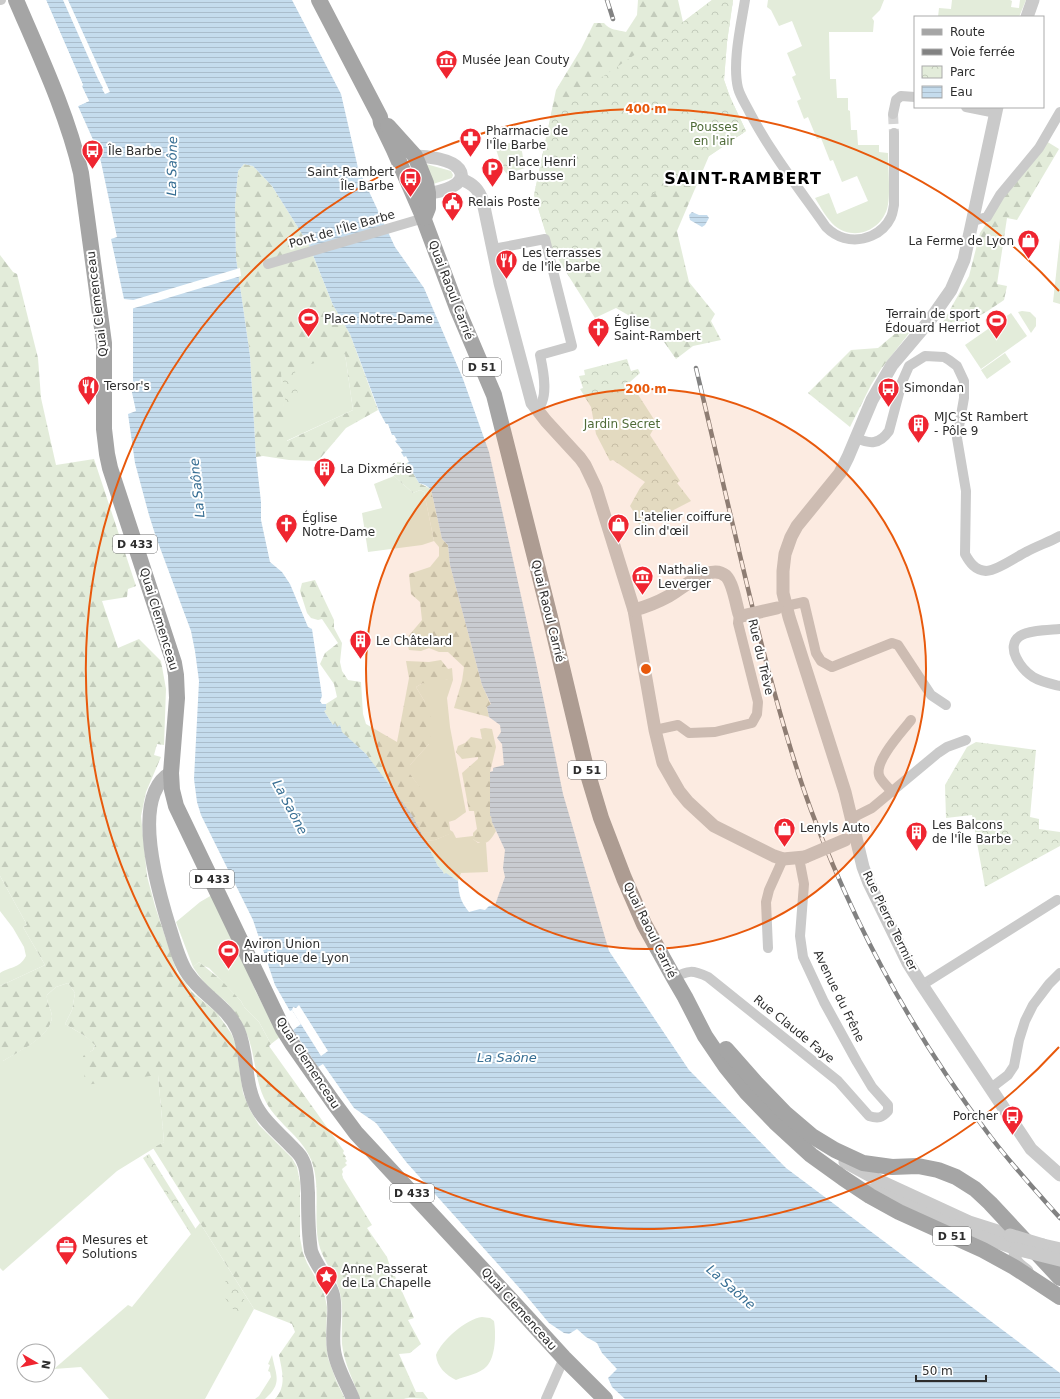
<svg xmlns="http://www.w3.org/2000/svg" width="1060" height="1399" viewBox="0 0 1060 1399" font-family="'DejaVu Sans',sans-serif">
  <defs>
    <pattern id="forest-firs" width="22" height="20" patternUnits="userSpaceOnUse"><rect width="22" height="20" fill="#e3ecda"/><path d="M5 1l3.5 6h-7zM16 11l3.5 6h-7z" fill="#c3cbbb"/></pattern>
    <pattern id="park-crowns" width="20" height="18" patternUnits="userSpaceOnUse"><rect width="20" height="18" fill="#e3ecda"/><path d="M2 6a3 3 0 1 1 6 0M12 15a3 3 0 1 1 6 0" fill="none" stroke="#c3cbbb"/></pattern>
    <pattern id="water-rules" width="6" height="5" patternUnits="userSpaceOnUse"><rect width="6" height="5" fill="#c5dced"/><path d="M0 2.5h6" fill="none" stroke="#aabdcc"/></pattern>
  </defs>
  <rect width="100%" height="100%" fill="#fff"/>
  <g fill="#e3ecda">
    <path d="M768,0H884L880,10L872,18L874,21L873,32H829L830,79H836L837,98H848V110L850,111L851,130H857L858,145H879V152L888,153C888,167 891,198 887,209C880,231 854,241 835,226C827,219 821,208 815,198L829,193L837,214L868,201L857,176L842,182L833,160L830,161L821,138L817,139L808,117L804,119L797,101L801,99L792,77L796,75L787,53L802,46L792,21L779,26L771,10L767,7Z"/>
    <path d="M952,0H1010L1012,1L1011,7L1019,8L1020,0H1026L1019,17H938L939,8L951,9Z"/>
    <path d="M426,164L451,171L453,175L452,178L433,184Z"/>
    <path d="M1060,238V304L1053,302Z"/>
    <path d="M1022,311L1030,312L1036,318V326L1031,333L1018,312Z"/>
    <path d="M1011,313L1027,336L981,369L965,345Z"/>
    <path d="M277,325L345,354L353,410L286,441Z"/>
    <path d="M1005,353L1011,362L987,379L981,370Z"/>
    <path d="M394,476L413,493L420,490L424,492L434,541L422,545L368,552L362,513L382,508L374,484Z"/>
    <path d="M452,668L453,680L447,698L450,727L466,812L455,820L445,823L410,774V765L429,744L426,725L425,702L416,687L423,683L448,679V669Z"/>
    <path d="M450,830L453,832L456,838L473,836V839L478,843H486L488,872L461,873L458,881L447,874H444L442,870L438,866L424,841L435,840L449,834Z"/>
    <path d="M0,876L27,925L23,927L45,965L0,986V973C11,966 19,969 26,956L24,947L13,928L0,911Z"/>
    <path d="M212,895L227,925L256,992L280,1037L271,1044L259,1022L244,1007L241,1001L209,968L204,966L199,962L193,967L176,922L200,902Z"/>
    <path d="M68,983L75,993L72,1010L65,1024L85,1036L95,1044L93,1050L90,1052L158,1075L164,1142L117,1171L3,1271L0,1268V1061H3C17,1052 52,1036 52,1016C51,1008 46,1002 47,995L56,987Z"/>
    <path d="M200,1223L254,1309L205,1399H109L81,1367L54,1369L128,1305L132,1307Z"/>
    <path d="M482,1317L490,1318L494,1321C496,1333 496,1356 487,1366C480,1374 465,1376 456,1380C446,1375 437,1367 436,1355C442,1340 466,1319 482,1317Z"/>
    <path d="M272,1355C276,1376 283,1383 265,1399H255L259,1396L271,1377L270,1372L268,1371L270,1365L268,1364Z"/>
  </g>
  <g fill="url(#forest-firs)" fill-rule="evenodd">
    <path d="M638,0H678L683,22L712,0H733L727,42L724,80L730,97L746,131L709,156L677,231L689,282L715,314L711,321L721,340L693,346L676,359L657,332L616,308L595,318L563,267L548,240L534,195L556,90L581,49L594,23H604C609,30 618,30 626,32L637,15Z"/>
    <path d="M1046,141L1059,149L1017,220L1007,218L997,284L1007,286L1004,300C982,315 971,324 943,322L969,276L980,233L1001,201Z"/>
    <path d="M244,164L253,166L272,186L309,245L333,305L350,334L378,410L346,428L318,461L289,460L263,456L256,457L250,356L236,258L235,206L238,171ZM345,354L353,410L287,441L281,373Z"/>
    <path d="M0,255L13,272L17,274L38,358L41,398L56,465L94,459L136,586L128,589L127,597L102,601L118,648L139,639L161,661L166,689L164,745L157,744L154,755L161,757L146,792L141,816L147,876L155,906L177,972L192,992L217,1013L231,1033L236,1045L243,1093L250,1110L259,1125L292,1158L297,1167L300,1182V1238L303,1253L307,1263L321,1287L325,1297L327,1307L326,1341L328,1358L336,1380L345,1399H275C287,1386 282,1371 279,1355L295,1332L292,1324L254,1309L153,1148L164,1142L158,1075L85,1085L83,1056L93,1050L95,1045L85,1036L65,1024L72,1010L75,993L68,983L56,987L47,995C46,1002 51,1008 52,1016C52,1036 18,1052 3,1061H0V986L45,965L23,927L27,925L0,876Z"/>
    <path d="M903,327L910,332L881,369L871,385L850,427L808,393L851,350L878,348Z"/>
    <path d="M397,462L407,463L419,483L431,489L442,539L448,545L450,565L482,685L491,705L487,707L489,717L454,708L462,681L464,667L448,652H439L429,648L421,651L409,650L406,639L422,620L420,602L411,594L409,574L430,567L439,556V547L434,541L424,492L420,490L413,493L394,476L393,469Z"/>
    <path d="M315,580L334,620V628L342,643L340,662L342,671L348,680L361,682L363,714L366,724L397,742L409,678L406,661L429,662L441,660L448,669V679L432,685L423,683L416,687L425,702L431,717L426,725L431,732L429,744L410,765V774L442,816L449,822L450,829V834L435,840L424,841L366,754L333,725L324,711L326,710V704L337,697L334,684L320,664L325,653L338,643L322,619L318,620L311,618L307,613L300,591L302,583Z"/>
    <path d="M485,728L492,729L496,747L490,772V815H491L492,822L496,831C490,842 484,848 473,839V833L477,829L474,811H469L462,773L478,759V757L462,759L456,752L458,746L465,743L471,737L482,739L480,729Z"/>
    <path d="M199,962L221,980L241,1001L244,1007L259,1022L271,1044L269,1046L344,1151L343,1153L346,1157L345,1158L347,1161L345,1163L347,1165L342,1169L343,1172L342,1174L343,1178L372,1225L367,1228L387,1257L393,1276H395L414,1318L408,1320L421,1344L410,1353L399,1354L416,1392H423L428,1399C421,1399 409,1397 404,1399H360C354,1381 344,1364 342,1344C341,1327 344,1310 340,1293C336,1274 321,1259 318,1240C314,1215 320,1189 313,1165C305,1138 278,1125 266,1102C254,1080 256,1054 246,1032C241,1021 233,1008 224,1000C219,996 214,992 210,988C203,982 198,974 193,967Z"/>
  </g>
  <g fill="url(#park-crowns)">
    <path d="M712,0H733L727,42L724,80L730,97L746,131L649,197L563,267L548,240L534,195L552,111L683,22Z"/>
    <path d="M520,141L525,168L507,174L502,168L495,146Z"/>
    <path d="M627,359L631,371L638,369L640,373L630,382L655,421L654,428L650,435L680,481L677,483L691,501L641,527L635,519L637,517L630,506L640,488L645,482L613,460L610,461L596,434L591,407L580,389L583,388L579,376L585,375L584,370Z"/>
    <path d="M295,371L299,406L286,407L282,373Z"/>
    <path d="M976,742L1036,750L1030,817L1039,819V829L1060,832V846L985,887L972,815L946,818L945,785L967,747Z"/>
    <path d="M149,1154L197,1231L192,1236L143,1158Z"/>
    <path d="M229,1275L247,1304L240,1319L220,1291Z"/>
  </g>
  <g fill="url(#water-rules)" fill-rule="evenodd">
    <path d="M46,0H292L341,94L358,168L395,247L424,288L463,379L489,452L536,663L563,794L609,951L689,1070L786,1168L1060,1373V1399H625L612,1387L608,1378L617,1369L602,1353L597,1343L586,1337L577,1329L569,1334L564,1333L549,1323L524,1293L407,1163L376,1123L354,1108L323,1064L318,1067L293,1030L301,1024L292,1010L290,1011L275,985L253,920L201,815L197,802L194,779L199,681L195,651L191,631L156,537L149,515L135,463L128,414L136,411L131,388L133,384V300L124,299L111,239L117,237L101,162L95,144L78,106L89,101L81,86L83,85ZM244,164L253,166L272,186L309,245L333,305L350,334L379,411L386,424H388L392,435H394L397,440L395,441L403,451L401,452L404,457L406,456L409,462L407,463L419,483L425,485L431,489L442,539L448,545L450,565L482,685L491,704L487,707L489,717L500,725L501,732L497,738L502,744L504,765L493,768V771L490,772V816H491L492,822L505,850L503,868L505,877L495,905L489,906L485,910L480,909L469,912C460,901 459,895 458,881L446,873L444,874L442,870L438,866L412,815L366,754L342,732L340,725L337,727L335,723L333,725L324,711L326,710V704H322L320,701L322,696L312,629L308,627L290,584L282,572L270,562L261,520V502L256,457L250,356L236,258L235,206L238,171Z"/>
    <path d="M692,212L699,215H707L709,218L705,225L702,227L690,220L689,215Z"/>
  </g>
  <g fill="#fff">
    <path d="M44,0H46L83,85L82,86L89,101L78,106L77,104L86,100L80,87V84Z"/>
    <path d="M63,0H68L110,92L105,94L102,89L103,88L98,79Z"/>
    <path d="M240,268L241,276L131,309L130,301Z"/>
    <path d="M299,1005L328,1051L321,1056L292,1010L293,1007L296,1008Z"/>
  </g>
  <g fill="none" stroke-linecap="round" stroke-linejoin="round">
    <path stroke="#d5d5d5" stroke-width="10" stroke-dasharray="10 5" stroke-linecap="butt" d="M893,114L894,133"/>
    <g stroke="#cacaca" stroke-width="10">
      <path d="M0,0H1"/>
      <path d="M745,0C741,25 732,63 738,88C740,96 746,105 750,113C771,153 800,190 826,227C831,232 837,236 844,238C863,243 883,234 891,217C893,213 893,209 894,205V133"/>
      <path d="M966,107L996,113"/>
      <path d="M893,114L896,100L901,96L915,97"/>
      <path d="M973,221L987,217L1000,195L1039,148L1060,112"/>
      <path d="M493,249L545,239L572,346L540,355C543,369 550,400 536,410"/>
      <path d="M268,264L424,218"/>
      <path d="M856,438C870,444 879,445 889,431L902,382L909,366L925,356L944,357L949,360L957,366L964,381V398L957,438L966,491L965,554C970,563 975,570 986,571C996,571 1016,557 1026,552C1037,546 1049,542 1060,536"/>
      <path d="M786,606L804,602L816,653L821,661L832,667L892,643L898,645L931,695L946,705"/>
      <path d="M1060,629C1049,630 1029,630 1020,636C1004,647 1022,670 1033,677C1041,682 1052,684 1060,686"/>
      <path d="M655,730L678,725L689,733L715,732L752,723L757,714L758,702L738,623L739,614"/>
      <path d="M892,792C888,787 880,780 879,775C875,760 902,732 911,720"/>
      <path d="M852,818L872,808L938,753L947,747L966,740"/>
      <path d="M768,948L766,902L769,890L783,859"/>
      <path d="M674,978C688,970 693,970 708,977L838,1081L869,1116C878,1119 882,1118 888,1111V1105L872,1087L857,1062L824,1002L803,957L800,936L804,884L799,858"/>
      <path d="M922,985L1057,900"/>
      <path d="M991,1088L1008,1075L1014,1066L1019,1040L1025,1021L1033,1005L1049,984L1060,973"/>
      <path d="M546,1399L564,1358"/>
    </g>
    <g stroke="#cacaca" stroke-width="13">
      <path d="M1027,17L1033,0"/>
      <path d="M997,107L964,260L951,290L930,320L892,365L872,400L848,457L840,473L797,526L791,537L785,554L783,571V593L789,617L845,792L863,867L869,883L908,963L922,985L1031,1149L1060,1175"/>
      <path d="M415,156C426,156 452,159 459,169C470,185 438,193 428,193"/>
      <path d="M461,179C473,184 479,189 483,202L500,283L532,403L546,421L580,458L585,465L596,488L634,610L655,730L663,763L679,791L688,802L714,826L774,856L783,859L805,857"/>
      <path d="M634,610C646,607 658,602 669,596C682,589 710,562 726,576C733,583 736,604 739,614L742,616"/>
      <path d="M845,1162L880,1181L969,1222L1010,1235"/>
      <path d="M871,1190L963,1230L1016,1249C1013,1262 1017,1263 1027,1271"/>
      <path d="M1043,1245L1060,1249"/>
    </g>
    <path stroke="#b7b7b7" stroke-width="14" d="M171,773C129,796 159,894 170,929C175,944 179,962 188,974C202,995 227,1006 238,1030C249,1055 243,1087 259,1111C267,1124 281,1135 292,1147C296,1151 301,1155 303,1161C308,1170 307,1183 308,1193C308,1212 308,1232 311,1251C316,1266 329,1279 333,1295C337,1313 331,1332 334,1350C336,1367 347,1384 353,1399"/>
    <g stroke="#a5a5a5" stroke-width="16">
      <path d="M16,0C40,56 67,113 81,173L104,343V429L107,454L110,468L174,663L176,675L177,698L171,773L172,790L176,806L283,1029L293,1045L333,1102L356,1133L512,1301L564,1358L605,1399"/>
      <path d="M319,0L380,117L381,123L394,150L421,212L457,308L494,395L550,617L586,768L601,818L624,878L644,924L674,978L685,997L705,1036L726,1067L747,1093L775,1122L811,1155L843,1178L870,1196L899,1212L983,1250L1014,1267L1060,1297"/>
      <path d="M388,126L415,156L426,183L428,193V208L424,218"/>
      <path d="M726,1049L756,1083L785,1113L812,1136L835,1150L863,1163L892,1167L918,1166L938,1170L956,1177L975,1189L990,1203L1060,1278"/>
    </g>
    <defs>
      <g id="rail">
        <path d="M607,0L613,19"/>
        <path d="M696,368C717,456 737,545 759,634C774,693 790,753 811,810C854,925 913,1034 987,1132C1009,1162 1035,1190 1060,1218"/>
      </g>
    </defs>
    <use href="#rail" stroke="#828282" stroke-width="4.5"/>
    <use href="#rail" stroke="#fff" stroke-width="3" stroke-dasharray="9" stroke-linecap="butt"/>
    <g stroke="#cacaca" stroke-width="13">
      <path d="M742,616L777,608"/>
      <path d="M805,857L845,840"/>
      <path d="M1010,1235L1043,1245"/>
      <path d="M1016,1249L1060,1260"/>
    </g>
  </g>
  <circle cx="646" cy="669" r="280" fill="#e8590c" fill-opacity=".12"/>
  <g fill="none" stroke="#e8590c" stroke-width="2">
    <circle cx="646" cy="669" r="280"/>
    <path d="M1059 1047A560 560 0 1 1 1059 291"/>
  </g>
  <defs>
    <symbol id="museum-pin" viewBox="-11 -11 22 30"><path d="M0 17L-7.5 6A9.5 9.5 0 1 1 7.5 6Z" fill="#ef2530" stroke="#fff"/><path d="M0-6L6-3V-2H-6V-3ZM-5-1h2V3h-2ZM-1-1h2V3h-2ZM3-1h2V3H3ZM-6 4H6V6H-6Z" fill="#fff"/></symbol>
    <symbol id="pharmacy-pin" viewBox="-11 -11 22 30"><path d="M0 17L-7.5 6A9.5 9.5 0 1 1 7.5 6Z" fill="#ef2530" stroke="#fff"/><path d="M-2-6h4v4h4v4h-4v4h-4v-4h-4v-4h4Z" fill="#fff"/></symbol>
    <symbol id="bus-pin" viewBox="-11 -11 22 30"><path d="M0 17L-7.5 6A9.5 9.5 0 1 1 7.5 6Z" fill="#ef2530" stroke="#fff"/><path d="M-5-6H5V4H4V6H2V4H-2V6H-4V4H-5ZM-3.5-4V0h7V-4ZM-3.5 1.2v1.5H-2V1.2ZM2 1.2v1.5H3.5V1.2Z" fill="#fff"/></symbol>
    <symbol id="parking-pin" viewBox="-11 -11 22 30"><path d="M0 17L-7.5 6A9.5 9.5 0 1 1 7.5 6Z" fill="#ef2530" stroke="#fff"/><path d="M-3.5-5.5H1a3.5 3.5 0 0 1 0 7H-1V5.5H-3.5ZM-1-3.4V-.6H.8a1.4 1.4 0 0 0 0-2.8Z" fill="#fff"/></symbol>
    <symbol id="civic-pin" viewBox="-11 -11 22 30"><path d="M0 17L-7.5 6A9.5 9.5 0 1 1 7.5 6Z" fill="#ef2530" stroke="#fff"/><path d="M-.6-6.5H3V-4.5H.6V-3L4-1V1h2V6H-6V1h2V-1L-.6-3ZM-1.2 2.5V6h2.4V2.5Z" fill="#fff"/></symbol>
    <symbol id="shop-pin" viewBox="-11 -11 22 30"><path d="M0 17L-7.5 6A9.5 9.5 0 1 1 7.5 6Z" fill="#ef2530" stroke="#fff"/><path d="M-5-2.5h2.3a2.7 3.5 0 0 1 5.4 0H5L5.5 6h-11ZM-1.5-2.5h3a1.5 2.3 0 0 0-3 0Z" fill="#fff"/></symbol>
    <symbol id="restaurant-pin" viewBox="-11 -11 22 30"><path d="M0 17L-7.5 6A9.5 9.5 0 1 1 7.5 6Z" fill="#ef2530" stroke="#fff"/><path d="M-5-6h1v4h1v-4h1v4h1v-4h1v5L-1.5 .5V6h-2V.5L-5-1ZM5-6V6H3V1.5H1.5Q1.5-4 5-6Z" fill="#fff"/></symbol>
    <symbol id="stadium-pin" viewBox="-11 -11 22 30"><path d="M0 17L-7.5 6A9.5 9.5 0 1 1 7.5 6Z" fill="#ef2530" stroke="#fff"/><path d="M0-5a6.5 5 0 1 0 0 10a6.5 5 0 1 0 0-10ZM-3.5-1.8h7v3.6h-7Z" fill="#fff"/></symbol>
    <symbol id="church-pin" viewBox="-11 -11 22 30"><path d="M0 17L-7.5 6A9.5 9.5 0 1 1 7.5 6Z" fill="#ef2530" stroke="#fff"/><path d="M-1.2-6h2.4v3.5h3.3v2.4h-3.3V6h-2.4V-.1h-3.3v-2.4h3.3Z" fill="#fff"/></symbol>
    <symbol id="building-pin" viewBox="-11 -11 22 30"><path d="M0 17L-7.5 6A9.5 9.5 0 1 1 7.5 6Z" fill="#ef2530" stroke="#fff"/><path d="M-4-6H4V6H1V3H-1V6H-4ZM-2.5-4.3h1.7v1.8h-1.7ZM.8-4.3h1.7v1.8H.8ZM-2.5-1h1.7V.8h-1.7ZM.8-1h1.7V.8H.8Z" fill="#fff"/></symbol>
    <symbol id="office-pin" viewBox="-11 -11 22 30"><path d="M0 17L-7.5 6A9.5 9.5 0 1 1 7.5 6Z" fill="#ef2530" stroke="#fff"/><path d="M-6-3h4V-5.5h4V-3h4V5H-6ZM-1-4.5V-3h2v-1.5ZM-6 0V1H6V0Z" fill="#fff"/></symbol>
    <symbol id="sight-pin" viewBox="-11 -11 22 30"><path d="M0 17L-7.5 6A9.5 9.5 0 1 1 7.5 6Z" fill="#ef2530" stroke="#fff"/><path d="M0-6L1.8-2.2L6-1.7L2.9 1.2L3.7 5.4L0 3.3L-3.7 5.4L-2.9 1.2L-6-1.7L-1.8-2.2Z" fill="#fff"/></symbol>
  </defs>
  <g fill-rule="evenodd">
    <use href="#museum-pin" x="434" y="48" width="25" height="34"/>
    <use href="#pharmacy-pin" x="458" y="126" width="25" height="34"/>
    <use href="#bus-pin" x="80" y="138" width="25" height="34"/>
    <use href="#parking-pin" x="480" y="156" width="25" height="34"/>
    <use href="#bus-pin" x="398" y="166" width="25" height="34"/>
    <use href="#civic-pin" x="440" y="190" width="25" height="34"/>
    <use href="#shop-pin" x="1016" y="228" width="25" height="34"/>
    <use href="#restaurant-pin" x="494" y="248" width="25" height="34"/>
    <use href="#stadium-pin" x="296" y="306" width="25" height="34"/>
    <use href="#stadium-pin" x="984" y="308" width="25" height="34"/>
    <use href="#church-pin" x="586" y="316" width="25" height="34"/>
    <use href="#restaurant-pin" x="76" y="374" width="25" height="34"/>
    <use href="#bus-pin" x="876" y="376" width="25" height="34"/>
    <use href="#building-pin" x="906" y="412" width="25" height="34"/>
    <use href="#building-pin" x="312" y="456" width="25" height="34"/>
    <use href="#shop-pin" x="606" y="512" width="25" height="34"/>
    <use href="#church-pin" x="274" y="512" width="25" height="34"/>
    <use href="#museum-pin" x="630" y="564" width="25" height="34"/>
    <use href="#building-pin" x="348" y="628" width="25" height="34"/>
    <use href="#shop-pin" x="772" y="816" width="25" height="34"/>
    <use href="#building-pin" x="904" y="820" width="25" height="34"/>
    <use href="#stadium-pin" x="216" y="938" width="25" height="34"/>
    <use href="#bus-pin" x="1000" y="1104" width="25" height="34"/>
    <use href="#office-pin" x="54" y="1234" width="25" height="34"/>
    <use href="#sight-pin" x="314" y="1264" width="25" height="34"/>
  </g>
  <g text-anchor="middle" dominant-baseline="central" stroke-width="4" stroke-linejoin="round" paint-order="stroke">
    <g fill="#fff" stroke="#6c6c6c" stroke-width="1">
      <rect x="463" y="358" width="38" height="18" rx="3"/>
      <rect x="113" y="535" width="44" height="18" rx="3"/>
      <rect x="568" y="761" width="38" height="18" rx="3"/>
      <rect x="190" y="870" width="44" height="18" rx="3"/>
      <rect x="390" y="1184" width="44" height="18" rx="3"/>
      <rect x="933" y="1227" width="38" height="18" rx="3"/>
    </g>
    <g font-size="11" font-weight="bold" fill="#2d2d2d">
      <text x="482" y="367">D 51</text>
      <text x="135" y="544">D 433</text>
      <text x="587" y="770">D 51</text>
      <text x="212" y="879">D 433</text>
      <text x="412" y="1193">D 433</text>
      <text x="952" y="1236">D 51</text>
    </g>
    <g font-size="12" fill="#2d2d2d" stroke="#fff" text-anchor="start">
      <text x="462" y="60">Musée Jean Couty</text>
      <text x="486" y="131">Pharmacie de<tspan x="486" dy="14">l'Île Barbe</tspan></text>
      <text x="108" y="151">Île Barbe</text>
      <text x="508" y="162">Place Henri<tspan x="508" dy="14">Barbusse</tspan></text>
      <text x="394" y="172" text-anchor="end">Saint-Rambert<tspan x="394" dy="14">Île Barbe</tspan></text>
      <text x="468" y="202">Relais Poste</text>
      <text x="1014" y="241" text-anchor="end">La Ferme de Lyon</text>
      <text x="522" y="253">Les terrasses<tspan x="522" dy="14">de l'île barbe</tspan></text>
      <text x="980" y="314" text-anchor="end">Terrain de sport<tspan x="980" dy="14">Édouard Herriot</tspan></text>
      <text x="324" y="319">Place Notre-Dame</text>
      <text x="614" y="322">Église<tspan x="614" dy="14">Saint-Rambert</tspan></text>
      <text x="104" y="386">Tersor's</text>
      <text x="904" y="388">Simondan</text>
      <text x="934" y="417">MJC St Rambert<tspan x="934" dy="14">- Pôle 9</tspan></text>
      <text x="340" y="469">La Dixmérie</text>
      <text x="634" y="517">L'atelier coiffure<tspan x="634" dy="14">clin d'œil</tspan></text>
      <text x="302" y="518">Église<tspan x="302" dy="14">Notre-Dame</tspan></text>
      <text x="658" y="570">Nathalie<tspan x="658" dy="14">Leverger</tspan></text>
      <text x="376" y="641">Le Châtelard</text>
      <text x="932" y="825">Les Balcons<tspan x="932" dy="14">de l'Île Barbe</tspan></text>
      <text x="800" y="828">Lenyls Auto</text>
      <text x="244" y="944">Aviron Union<tspan x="244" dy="14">Nautique de Lyon</tspan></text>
      <text x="998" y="1116" text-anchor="end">Porcher</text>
      <text x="82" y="1240">Mesures et<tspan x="82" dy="14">Solutions</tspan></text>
      <text x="342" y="1269">Anne Passerat<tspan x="342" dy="14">de La Chapelle</tspan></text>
    </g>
    <g font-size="12" fill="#4f6b38" stroke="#fff">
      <text x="714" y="127">Pousses<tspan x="714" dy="14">en l'air</tspan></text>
      <text x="622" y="424">Jardin Secret</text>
    </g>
    <g font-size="12" fill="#2d2d2d" stroke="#fff">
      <text transform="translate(342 229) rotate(-16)">Pont de l'Île Barbe</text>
      <text transform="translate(451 290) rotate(69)">Quai Raoul Carrié</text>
      <text transform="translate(97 304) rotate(-97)">Quai Clemenceau</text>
      <text transform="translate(548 611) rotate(76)">Quai Raoul Carrié</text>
      <text transform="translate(159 619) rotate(73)">Quai Clemenceau</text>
      <text transform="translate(761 657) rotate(77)">Rue du Trève</text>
      <text transform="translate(890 921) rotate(64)">Rue Pierre Termier</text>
      <text transform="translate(650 930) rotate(64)">Quai Raoul Carrié</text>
      <text transform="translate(839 996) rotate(64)">Avenue du Frêne</text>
      <text transform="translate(794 1029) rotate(39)">Rue Claude Faye</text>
      <text transform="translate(308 1063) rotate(57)">Quai Clemenceau</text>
      <text transform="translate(519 1309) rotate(48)">Quai Clemenceau</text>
    </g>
    <g font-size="13" font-style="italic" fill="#376e93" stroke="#fff">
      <text transform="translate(172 166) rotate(-89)">La Saône</text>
      <text transform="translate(197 488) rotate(-96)">La Saône</text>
      <text transform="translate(290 807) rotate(62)">La Saône</text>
      <text x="507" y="1057">La Saône</text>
      <text transform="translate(731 1287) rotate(41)">La Saône</text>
    </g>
    <g font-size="16" font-weight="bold" letter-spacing="1" fill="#000" stroke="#fff">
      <text x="743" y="178">SAINT-RAMBERT</text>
    </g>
  </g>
  <circle cx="646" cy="669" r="6" fill="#e8590c" stroke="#fff" stroke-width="2"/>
  <g font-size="12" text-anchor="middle" font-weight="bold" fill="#e8590c" stroke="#fff" stroke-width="4" stroke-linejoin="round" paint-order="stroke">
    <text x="646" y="113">400 m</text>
    <text x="646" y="393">200 m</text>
  </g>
  <rect x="914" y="16" width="130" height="92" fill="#ffffff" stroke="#ababab"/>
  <rect x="922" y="29" width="20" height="6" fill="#a5a5a5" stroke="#ababab"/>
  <text x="950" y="36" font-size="12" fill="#2d2d2d">Route</text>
  <rect x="922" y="49" width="20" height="6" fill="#828282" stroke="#ababab"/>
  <text x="950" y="56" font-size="12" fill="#2d2d2d">Voie ferrée</text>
  <rect x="922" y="66" width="20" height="12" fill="url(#park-crowns)" stroke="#ababab"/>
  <text x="950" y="76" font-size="12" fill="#2d2d2d">Parc</text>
  <rect x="922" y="86" width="20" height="12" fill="url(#water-rules)" stroke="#ababab"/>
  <text x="950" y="96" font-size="12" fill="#2d2d2d">Eau</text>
  <g transform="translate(36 1363) rotate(99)"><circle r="19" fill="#ffffff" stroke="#ababab"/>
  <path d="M0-3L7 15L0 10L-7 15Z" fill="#ef2530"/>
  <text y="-6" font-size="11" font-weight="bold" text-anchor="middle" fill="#2d2d2d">N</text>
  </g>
  <path d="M916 1375v6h70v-6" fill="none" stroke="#2d2d2d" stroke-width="2"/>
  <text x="922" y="1375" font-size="12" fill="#2d2d2d" stroke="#ffffff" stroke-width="3" paint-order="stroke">50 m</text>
</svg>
